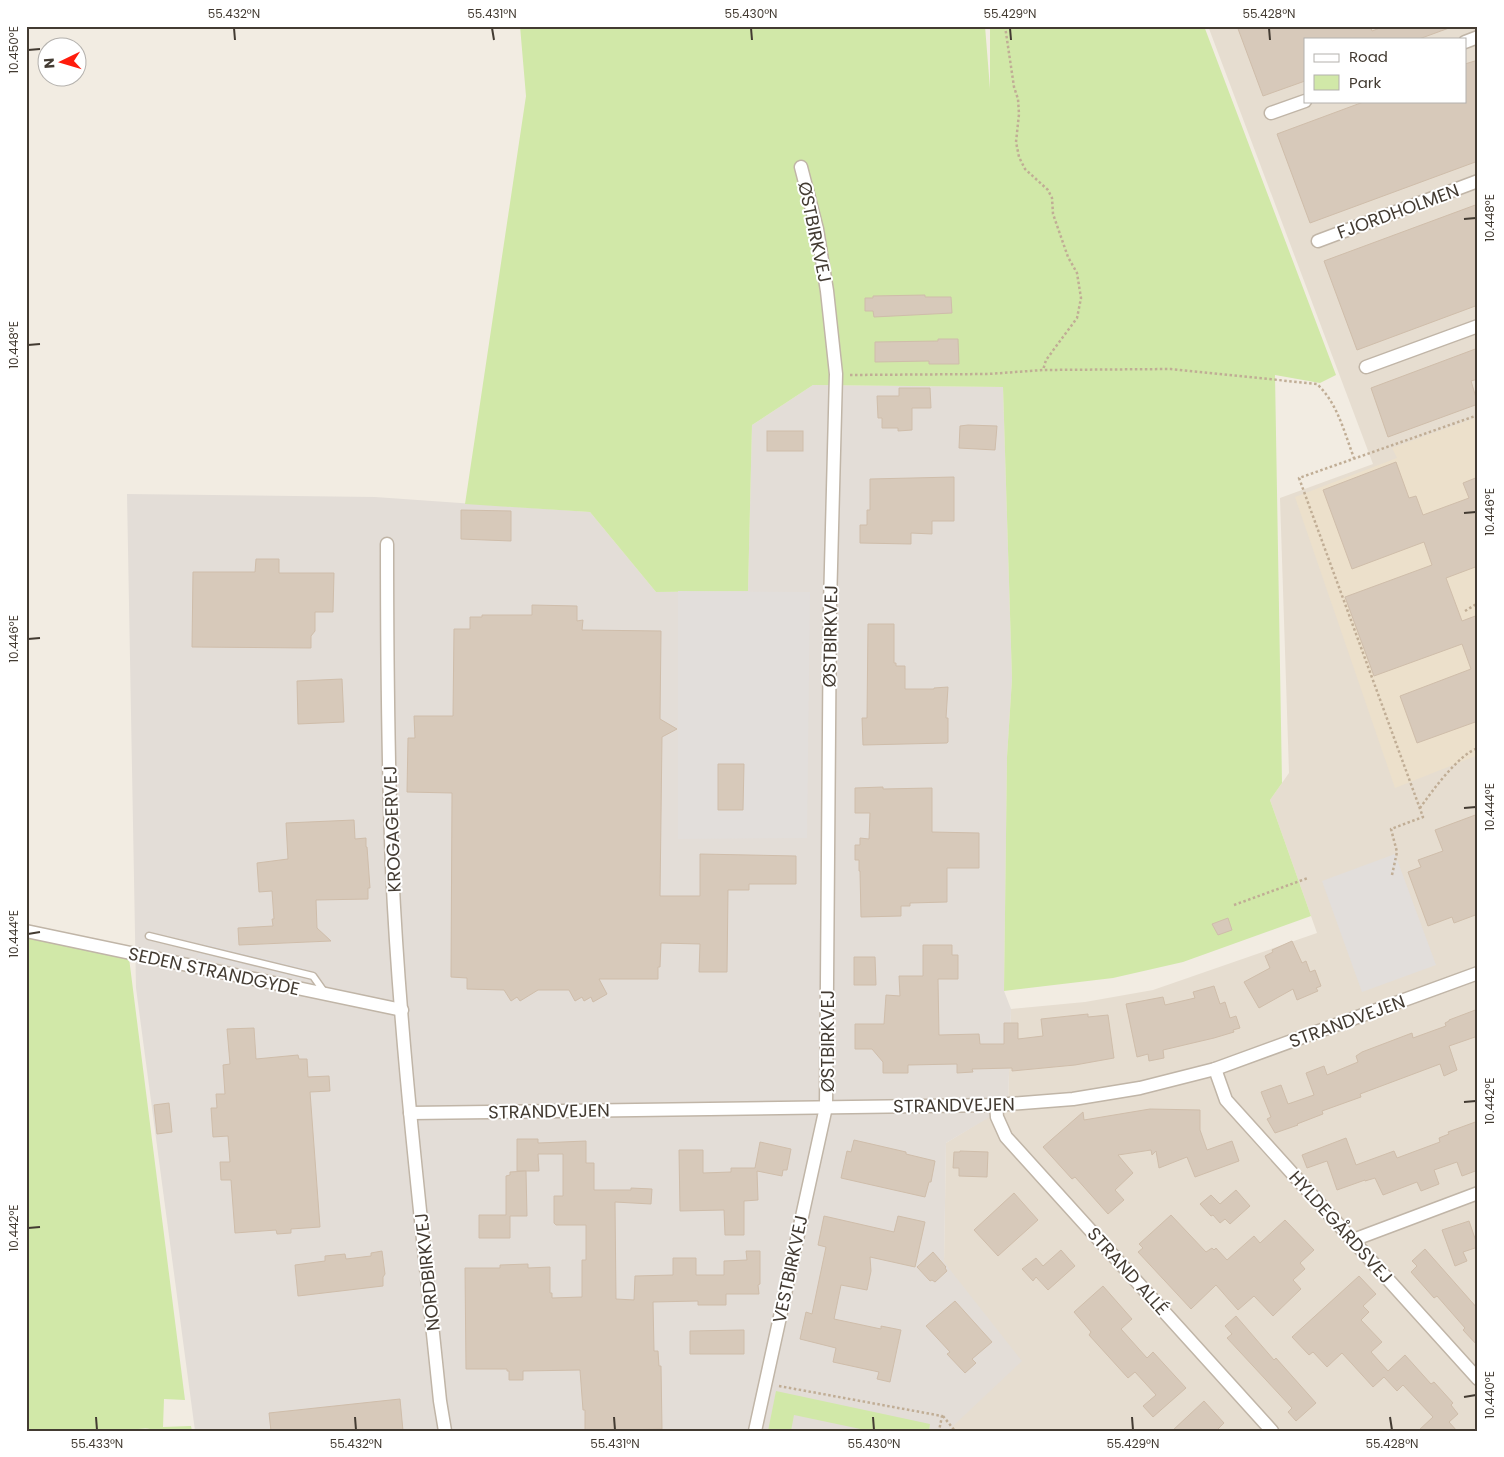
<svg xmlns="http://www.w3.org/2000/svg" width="1504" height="1457" viewBox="0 0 1504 1457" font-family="Poppins,sans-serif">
  <rect width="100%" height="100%" fill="#f2ece2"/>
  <path fill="#e6ddd0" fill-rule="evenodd" d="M1208,26H1478V1431H950L944,1263L946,1143L1008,1105L1011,1009L1085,1002L1153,990L1317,933L1270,800L1289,773L1280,498L1373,464ZM1305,39H1465V101H1305Z"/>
  <path fill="#e3ddd7" d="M813,385L1003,387L1012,679L1007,757L1004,991L1011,1009L1008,1106L946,1143L944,1262L1022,1361L951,1428L950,1431H195L136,988L127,494L375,497L590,512L656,592L748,591L752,425Z"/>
  <path fill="#ece0cb" d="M1478,417V755L1395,788L1295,497L1397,458L1392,448Z"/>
  <g fill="#d1e8a8">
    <path d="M520,26H985L990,89V26H1204L1336,375L1320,383L1275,375L1282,783L1270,800L1311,916L1183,962L1113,978L1004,991L1007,757L1012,679L1003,387L813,385L752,425L748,591L656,592L590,512L465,504L526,96Z"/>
    <path d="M26,938L129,958L185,1400L164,1399L163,1427L191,1426L192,1431H136L150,1428L114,1431H26Z"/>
    <path d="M776,1391L930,1424L929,1431H870L794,1415L791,1431H768Z"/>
  </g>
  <g fill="#e2dedb">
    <path d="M678,591L810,592L807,838L678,839Z"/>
    <path d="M1395,854L1436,965L1362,992L1322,881Z"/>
    <path d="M205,944L305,968L302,980L196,957Z"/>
  </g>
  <g fill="#d7c9ba" stroke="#cfbdaa">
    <path d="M1237,26H1370L1372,31L1385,26H1449V28L1419,39H1305V81L1263,96Z"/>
    <path d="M1478,60V161L1310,223L1277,134L1366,101H1465V64Z"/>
    <path d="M1478,204V305L1357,350L1324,261Z"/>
    <path d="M925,295V297H951L952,313L874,317L873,311H865V298H873V296Z"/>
    <path d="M938,339H958L959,364H929V361L875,362V342L938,341Z"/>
    <path d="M1478,348V379L1471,381L1478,404L1388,437L1371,388Z"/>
    <path d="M899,388H930L931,408H912V430L898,431V428H882V418H878L877,396H899Z"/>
    <path d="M968,425L997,426L995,450L959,448L960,426Z"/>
    <rect x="767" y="431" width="36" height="20"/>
    <path d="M1396,462L1409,498L1416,496L1423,515L1469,498L1463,483L1478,477V566L1446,578L1462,621L1478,615V721L1417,743L1400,696L1471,669L1462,644L1374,676L1345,597L1432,565L1424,542L1352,569L1323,490Z"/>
    <path d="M954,477V521H932V534L911,533V544L860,543V525H867V510H870V479Z"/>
    <path d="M461,510L511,511V541L461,539Z"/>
    <path d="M256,559H279V573H334L333,612H315V631L311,636V648L192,647L193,572H255Z"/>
    <path d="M532,605L577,606V621L583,620L582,630L661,631L660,719L677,729L662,737L660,896H700V854L796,856V884H749V890H728L727,972H699L700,944L661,943L660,967H658V979H599L607,994L593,1002L591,997L584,1001L582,997L575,1001L569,990H538L520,1001L517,997L511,1001L504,990L467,989V978L451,977L452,793L407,792L408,738H415L414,716H453L454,629H470V617H482V615H532Z"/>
    <path d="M868,624H894V663H896V666H905V689H934V688L948,687L946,718H948V742L947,743L863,745L862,718H867Z"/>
    <path d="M342,679L344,722L298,724L297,681Z"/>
    <path d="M718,764H744L743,810H718Z"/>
    <path d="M883,787V789L932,788V832L979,833V868H947V902L910,903V906H901V916L861,917L860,871H859V860H855V845H860V838L869,839L870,813H855V788Z"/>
    <path d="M1478,814V914L1454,923L1452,917L1428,926L1408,872L1421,867L1418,860L1443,851L1435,830Z"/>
    <path d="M354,820L355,839L366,838V847H367L370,888H368V899L316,900L317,928L331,941L239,945L238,928L273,926L272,919H274L272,891L259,892L257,863L288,859L286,823Z"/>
    <path d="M1228,918L1232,930L1218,935L1212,924Z"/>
    <path d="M1292,941L1302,963L1306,961L1310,972L1315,970L1321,986L1316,988L1318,991L1297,1000L1293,989L1259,1008L1244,982L1270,968L1265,956L1273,952L1272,950Z"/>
    <path d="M923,945H952V955H958V979H938L939,1035L979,1034L980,1044H1004V1023H1018V1039L1043,1036L1041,1019L1088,1014V1017L1108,1015L1114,1058L1075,1065L1012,1071V1068L972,1069L973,1072L957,1073V1064L908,1065V1073H883V1062L872,1049H855V1024H884L886,995L900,996L899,976H923Z"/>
    <path d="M854,957H875L876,985H854Z"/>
    <path d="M1214,986L1220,1004L1225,1002L1230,1018L1236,1016L1240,1028L1233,1030L1234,1032L1214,1038L1163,1050L1164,1058L1149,1061L1148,1054L1137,1057L1126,1004L1163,997L1165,1005L1195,998L1193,992Z"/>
    <path d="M1478,1009V1036L1449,1046L1457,1070L1444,1076L1440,1064L1360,1094L1361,1097L1322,1111L1323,1114L1297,1124L1298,1125L1275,1133L1267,1119L1271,1117L1261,1092L1281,1085L1288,1104L1314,1095L1306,1073L1324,1066L1327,1075L1358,1062L1356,1056L1362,1052L1412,1033L1413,1038L1446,1026L1445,1023L1449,1021V1020Z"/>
    <path d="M254,1028L256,1059L298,1055L299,1059H307L308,1077L329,1076L330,1091L310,1092L320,1227L291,1229V1233L277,1234L276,1230L235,1233L231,1180H221L220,1162H230L228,1136L213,1137L211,1108H217L216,1094H225L223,1065L230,1064L227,1029Z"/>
    <path d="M169,1103L172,1132L157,1134L154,1105Z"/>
    <path d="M1150,1109L1200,1110V1130L1207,1150L1232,1141L1239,1161L1195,1177L1187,1157L1159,1168L1156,1151L1152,1155L1151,1150L1118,1155L1133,1173L1115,1190L1124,1200L1108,1214L1075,1177L1072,1179L1043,1147L1083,1112L1084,1120Z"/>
    <path d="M1478,1121V1170L1462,1176L1457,1162L1434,1170L1439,1184L1421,1191L1417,1182L1383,1195L1375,1178L1365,1181V1180L1337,1190L1327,1161L1307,1168L1302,1155L1346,1138L1356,1165L1394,1151L1397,1158L1440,1142L1439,1138L1449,1134L1448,1132Z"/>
    <path d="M517,1139H538V1143L586,1141V1163H594V1190H631V1188L652,1189L651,1204L615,1202L616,1299L634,1300L635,1276L673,1275V1258H696V1275H724V1261L747,1260L746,1251H760V1284L758,1285L759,1294H726V1305H698V1301L653,1302L654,1351H658L659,1366H661L662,1429L585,1431V1410H583L580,1370L523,1371V1380H509V1371H507V1369H466L465,1268H500V1265L528,1264V1268L550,1267V1293H552V1298L582,1297V1260H586V1225H556L554,1223V1196H563V1154H538L539,1171H517Z"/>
    <path d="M854,1140L906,1152V1154L935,1161L931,1182H929L925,1197L841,1178L847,1151L851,1152Z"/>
    <path d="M760,1142L791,1149L787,1170H783L782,1176L757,1171L758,1200L744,1201V1235H725L724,1210L680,1211L679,1150H703V1173L731,1172V1168H755Z"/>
    <path d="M960,1151L988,1152L987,1177L959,1176V1168H953L954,1152H960Z"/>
    <path d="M526,1171L527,1216H510V1238H479V1215H506V1176L510,1175V1172Z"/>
    <path d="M1236,1190L1250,1206L1230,1224L1225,1219L1220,1223L1213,1215L1211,1216L1200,1204L1211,1195L1220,1204Z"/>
    <path d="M1014,1193L1038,1220L998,1256L974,1230Z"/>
    <path d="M1171,1215L1206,1252L1212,1248L1214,1250L1216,1248L1227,1260L1254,1236L1260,1243L1285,1220L1314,1250L1300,1263L1305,1269L1293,1280L1301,1289L1273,1316L1254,1296L1238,1310L1216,1285L1191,1309L1138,1252L1143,1248L1139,1244Z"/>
    <path d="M824,1216L894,1232L898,1216L925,1222L915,1267L870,1257L871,1271L867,1290L841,1285L834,1319L881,1329V1326L901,1330L890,1382L877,1379L879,1372L833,1362L836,1348L800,1339L806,1312L812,1314L826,1247L818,1245Z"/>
    <path d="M1469,1221L1478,1247L1463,1252L1467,1261L1455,1266L1442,1230Z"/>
    <path d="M1425,1249L1478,1309V1346L1463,1330L1465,1328L1437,1296L1434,1298L1411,1272L1417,1266L1412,1261Z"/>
    <path d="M1061,1250L1075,1266L1048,1290L1036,1277L1033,1281L1022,1269L1036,1258L1043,1266Z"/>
    <path d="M382,1251L385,1274L383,1277V1286L298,1296L295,1265L325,1261V1256L345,1254L346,1259L371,1256V1253Z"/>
    <path d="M933,1252L946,1267L945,1268L947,1271L935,1282L932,1280L930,1281L917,1267Z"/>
    <path d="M1359,1276L1376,1294L1363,1306L1369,1312L1361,1320L1382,1342L1371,1352L1388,1371L1405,1355L1431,1384L1434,1382L1453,1403L1451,1405L1458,1414L1449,1422L1457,1431H1418L1433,1417L1403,1385L1397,1391L1384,1377L1373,1387L1342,1353L1327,1367L1313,1352L1309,1355L1292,1337Z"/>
    <path d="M1103,1286L1132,1319L1121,1329L1147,1358L1153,1352L1186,1388L1153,1417L1143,1406L1156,1395L1135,1372L1128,1378L1089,1335L1091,1332L1074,1312Z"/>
    <path d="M955,1301L992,1342L972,1359L976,1363L965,1373L947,1354L950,1352L926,1326Z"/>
    <path d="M1236,1316L1274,1360L1276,1358L1316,1403L1296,1421L1288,1412L1292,1408L1227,1338L1232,1334L1225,1326Z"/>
    <path d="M744,1330V1354H690V1331Z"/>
    <path d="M400,1399L403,1431H271L269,1413Z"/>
    <path d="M1204,1401L1224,1423L1216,1431H1172Z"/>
  </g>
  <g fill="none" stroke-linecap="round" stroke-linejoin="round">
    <defs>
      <path id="service" d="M149,936L313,976L325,993"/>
      <g id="minor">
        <path d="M1465,42L1478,37"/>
        <path d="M1271,113L1305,101"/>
        <path d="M1318,241L1478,181"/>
        <path d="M1366,367L1478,326"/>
        <path d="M387,544C387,652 388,760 392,868C400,1046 422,1224 440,1401L445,1431"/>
        <path d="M26,931L402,1010"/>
        <path d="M1215,1069L1226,1100L1478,1379"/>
        <path d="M996,1105L997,1117L1006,1137L1272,1431"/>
        <path d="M410,1113L996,1105L1073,1099L1140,1088L1215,1069L1478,973"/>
        <path d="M1353,1240L1478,1193"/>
        <path d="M755,1431L826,1107L830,605L836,374L827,291L817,229L801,167"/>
      </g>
    </defs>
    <use href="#service" stroke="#c0b5a7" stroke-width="9"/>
    <use href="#minor" stroke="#c0b5a7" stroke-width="15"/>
    <g stroke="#c0ad95" stroke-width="2.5" stroke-dasharray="2.5 2.5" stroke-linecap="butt">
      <path d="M1005,26L1014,87L1018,99L1019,114L1016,142L1019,157L1025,169L1048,190L1052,198L1053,214L1068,257L1077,273L1081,298L1077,318L1046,360L1043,370"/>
      <path d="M850,375L988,374L1043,370L1171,369L1317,384C1338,404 1344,432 1354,458"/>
      <path d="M1465,611L1478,603"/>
      <path d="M1420,808C1432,791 1459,754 1478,748"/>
      <path d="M1392,875L1397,852L1391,829L1423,817L1299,478L1478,415"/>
      <path d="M1234,905L1308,878"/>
      <path d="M779,1386L942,1416L939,1431"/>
      <path d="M943,1416L955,1431"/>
    </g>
    <use href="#service" stroke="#fff" stroke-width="6"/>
    <use href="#minor" stroke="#fff" stroke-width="12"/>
  </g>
  <path fill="none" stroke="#433b32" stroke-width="2" d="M234,28L235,40M492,28L494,40M751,28L752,40M1010,28L1011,40M1269,28L1270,40M28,50L40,49M1464,219L1476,218M28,345L40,344M1464,513L1476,512M28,639L40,638M1464,808L1476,807M28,934L40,932M1464,1102L1476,1101M28,1228L40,1227M1464,1397L1476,1395M96,1417L97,1430M355,1417L356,1430M614,1417L615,1430M873,1417L874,1430M1132,1417L1133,1430M1390,1417L1392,1430"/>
  <g text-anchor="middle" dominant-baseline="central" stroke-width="4" stroke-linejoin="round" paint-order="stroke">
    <g font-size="18" fill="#433b32" stroke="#fff">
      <text transform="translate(1398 211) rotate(-20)">FJORDHOLMEN</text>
      <text transform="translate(815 232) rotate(78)">ØSTBIRKVEJ</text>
      <text transform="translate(830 636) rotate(-89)">ØSTBIRKVEJ</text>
      <text transform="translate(392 829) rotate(-92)">KROGAGERVEJ</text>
      <text transform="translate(214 971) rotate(12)">SEDEN STRANDGYDE</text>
      <text transform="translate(1347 1021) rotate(-20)">STRANDVEJEN</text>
      <text transform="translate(827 1041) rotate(-90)">ØSTBIRKVEJ</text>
      <text transform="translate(954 1105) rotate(-1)">STRANDVEJEN</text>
      <text transform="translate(549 1111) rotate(-1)">STRANDVEJEN</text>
      <text transform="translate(1341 1227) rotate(48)">HYLDEGÅRDSVEJ</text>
      <text transform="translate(790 1269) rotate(-78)">VESTBIRKVEJ</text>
      <text transform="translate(1128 1271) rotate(48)">STRAND ALLÉ</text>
      <text transform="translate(427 1272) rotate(-96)">NORDBIRKVEJ</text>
    </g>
  </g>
  <rect width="1504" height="1457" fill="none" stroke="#ffffff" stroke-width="55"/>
  <rect x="1304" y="38" width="162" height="65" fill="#ffffff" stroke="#b4b1ad"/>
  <rect x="1314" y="54" width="25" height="8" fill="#ffffff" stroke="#b4b1ad"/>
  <text x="1349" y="62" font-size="15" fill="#433b32">Road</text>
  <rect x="1314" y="75" width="25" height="15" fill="#d1e8a8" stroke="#b4b1ad"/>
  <text x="1349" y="88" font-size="15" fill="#433b32">Park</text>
  <g transform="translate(62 62) rotate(265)"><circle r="24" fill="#ffffff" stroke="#b4b1ad"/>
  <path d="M0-4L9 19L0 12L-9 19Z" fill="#ff1c0c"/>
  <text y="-8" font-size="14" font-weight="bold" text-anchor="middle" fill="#433b32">N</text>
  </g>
  <rect x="28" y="28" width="1448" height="1402" fill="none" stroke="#433b32" stroke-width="2"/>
  <g font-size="12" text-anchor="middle" fill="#433b32">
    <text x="234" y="18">55.432°N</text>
    <text x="492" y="18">55.431°N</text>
    <text x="751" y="18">55.430°N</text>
    <text x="1010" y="18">55.429°N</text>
    <text x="1269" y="18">55.428°N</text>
    <text transform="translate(14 50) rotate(-90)" y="4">10.450°E</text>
    <text transform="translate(1490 218) rotate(-90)" y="4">10.448°E</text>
    <text transform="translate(14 345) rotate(-90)" y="4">10.448°E</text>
    <text transform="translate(1490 512) rotate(-90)" y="4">10.446°E</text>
    <text transform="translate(14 639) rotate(-90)" y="4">10.446°E</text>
    <text transform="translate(1490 807) rotate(-90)" y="4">10.444°E</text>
    <text transform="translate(14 934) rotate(-90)" y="4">10.444°E</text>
    <text transform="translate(1490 1101) rotate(-90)" y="4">10.442°E</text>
    <text transform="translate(14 1228) rotate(-90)" y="4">10.442°E</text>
    <text transform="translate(1490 1395) rotate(-90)" y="4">10.440°E</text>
    <text x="97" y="1448">55.433°N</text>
    <text x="356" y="1448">55.432°N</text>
    <text x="615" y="1448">55.431°N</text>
    <text x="874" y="1448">55.430°N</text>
    <text x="1133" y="1448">55.429°N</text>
    <text x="1392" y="1448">55.428°N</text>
  </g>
</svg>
